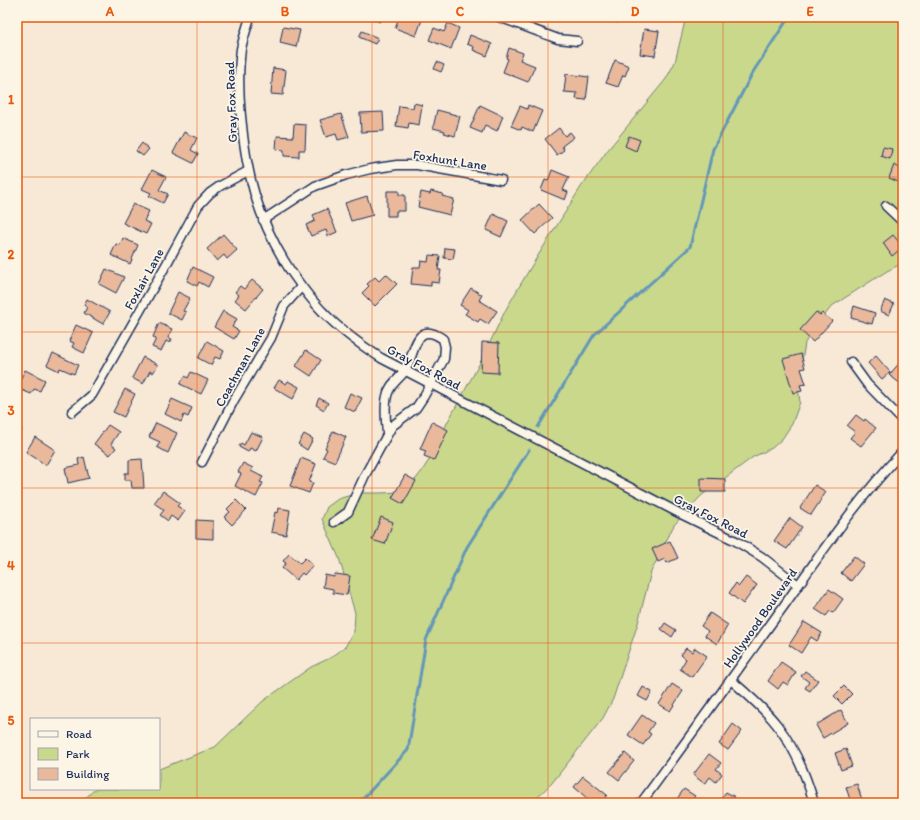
<svg xmlns="http://www.w3.org/2000/svg" width="920" height="820" viewBox="0 0 920 820" font-family="Itim,sans-serif">
  <rect width="100%" height="100%" fill="#f8e9d6"/>
  <filter id="ink" filterUnits="userSpaceOnUse"><feTurbulence type="fractalNoise" baseFrequency=".025" numOctaves="2"/><feDisplacementMap in="SourceGraphic" scale="8" xChannelSelector="R" yChannelSelector="G"/><feConvolveMatrix kernelMatrix="1 2 1 2 8 2 1 2 1" color-interpolation-filters="sRGB"/></filter>
  <g filter="url(#ink)">
    <path fill="#cad88b" stroke="#728474" d="M686,17H903V263L887,271L832,306L812,331L805,343L798,387L800,402L792,424L782,439L772,448L753,457L701,496L674,525L651,572L638,623L613,699L603,718L552,783L531,803H80L94,790L98,789H159V769L215,747L263,701L311,667L332,657L345,647L354,631L355,613L339,558L322,519L327,507L338,499L358,493H381L399,492L412,484L422,471L434,452L447,423L482,359L505,311L529,270L581,187L607,151L666,79L675,62Z"/>
    <g fill="none" stroke-linecap="round" stroke-linejoin="round">
      <g stroke="#6397b9" stroke-width="3">
        <path d="M538,427L594,335L690,247L713,149L753,72L789,17"/>
        <path d="M359,803L408,750L426,640L467,547L529,450"/>
      </g>
    </g>
    <g fill="#eab99b" stroke="#1b2f5e">
      <path d="M367,17H383L380,22Z"/>
      <path d="M399,17H407L412,19L413,17H423L416,36L395,28Z"/>
      <path d="M606,17H622L617,23L610,18L609,20Z"/>
      <path d="M448,23L459,28L451,49L429,40L434,28L444,32Z"/>
      <path d="M283,27L300,30L296,47L280,43Z"/>
      <path d="M644,29L659,31L655,56L640,54Z"/>
      <path d="M362,31L378,38L375,44L359,37Z"/>
      <path d="M470,35L492,44L487,56L473,50L474,47L467,44Z"/>
      <path d="M509,48L523,53L520,60L535,66L528,82L503,72L508,59L506,58Z"/>
      <path d="M615,60L629,66L625,76L623,75L618,87L606,83Z"/>
      <path d="M437,62L444,65L441,72L434,69Z"/>
      <path d="M273,68L286,70L283,95L271,94Z"/>
      <path d="M566,74L589,77L586,100L576,99L577,93L564,92Z"/>
      <path d="M414,103L422,105L419,125L409,123L408,128L396,126L399,106L413,108Z"/>
      <path d="M480,105L503,116L497,131L485,125L482,133L470,128Z"/>
      <path d="M528,105L542,111L533,132L522,127L521,130L511,126L520,106L527,109Z"/>
      <path d="M437,110L460,116L455,136L444,133L445,131L433,128Z"/>
      <path d="M383,112L384,131L361,132L360,113Z"/>
      <path d="M341,114L349,137L338,140L336,134L326,137L320,120Z"/>
      <path d="M294,124L306,125L305,150H299V157L284,156V150L276,149L277,136L293,137Z"/>
      <path d="M559,128L565,136L570,132L574,137L562,146L564,150L557,155L545,139Z"/>
      <path d="M184,132L197,138L191,150L198,154L193,163L173,153Z"/>
      <path d="M629,136L640,140L636,151L625,146Z"/>
      <path d="M142,143L149,149L143,156L136,151Z"/>
      <path d="M883,147L892,149L890,159L881,156Z"/>
      <path d="M894,165L900,168L899,172L903,173V189L899,187L901,183L889,178Z"/>
      <path d="M152,170L166,177L159,190L168,194L163,203L149,196L151,193L142,189Z"/>
      <path d="M552,170L569,177L563,190L568,192L565,200L541,190L545,180L548,181Z"/>
      <path d="M387,191H399V195H405V211H396V216H387Z"/>
      <path d="M431,191L443,194L442,196L454,199L450,215L418,207L421,192L430,194Z"/>
      <path d="M367,196L373,215L351,221L345,203Z"/>
      <path d="M133,204L149,211L144,221L151,224L146,234L123,223Z"/>
      <path d="M539,204L552,218L535,234L522,220Z"/>
      <path d="M327,209L337,232L328,236L326,230L311,236L306,225L315,221L313,215Z"/>
      <path d="M493,214L508,221L501,237L486,230Z"/>
      <path d="M223,234L237,250L227,259L224,255L217,261L207,249Z"/>
      <path d="M893,235L903,247L892,256L883,243Z"/>
      <path d="M123,238L138,245L130,264L111,255L116,244L120,245Z"/>
      <path d="M445,248L455,249L453,259L444,258Z"/>
      <path d="M429,255L440,256L438,270H441L439,283L431,282V286L411,284L413,267H420L421,261L428,262Z"/>
      <path d="M193,267L213,277L208,287L199,282L197,286L187,281Z"/>
      <path d="M106,269L124,277L116,293L99,284Z"/>
      <path d="M386,274L397,284L375,306L362,293L369,286L367,284L375,277L379,281Z"/>
      <path d="M252,280L263,289L246,309L235,300L239,295L235,292L240,286L244,289Z"/>
      <path d="M471,288L482,295L479,300L497,311L488,324L480,319L478,322L465,314L468,310L460,305Z"/>
      <path d="M178,292L190,298L183,311L186,312L182,320L168,313Z"/>
      <path d="M87,299L110,312L103,324L84,313L87,307L84,305Z"/>
      <path d="M885,300L894,304L889,315L880,311Z"/>
      <path d="M854,306L875,313L872,324L851,318Z"/>
      <path d="M223,311L237,319L232,327L239,331L234,339L214,327Z"/>
      <path d="M816,312L820,315L822,313L832,321L813,342L800,330Z"/>
      <path d="M159,323L172,329L168,338L172,339L170,343L166,341L161,351L152,347L156,339L153,337Z"/>
      <path d="M76,325L93,333L84,353L72,347L74,343L69,341Z"/>
      <path d="M207,341L224,351L220,359L215,357L211,365L198,358Z"/>
      <path d="M482,342L499,343L498,373L481,372Z"/>
      <path d="M306,350L321,360L311,376L296,366Z"/>
      <path d="M53,353L78,365L74,374L60,368L59,371L47,365Z"/>
      <path d="M801,354L805,368L801,369L806,384L800,385L802,391L793,393L783,359Z"/>
      <path d="M876,356L890,372L882,379L868,363Z"/>
      <path d="M143,357L158,365L153,373L150,371L143,384L132,378Z"/>
      <path d="M903,359V382L901,384L889,375Z"/>
      <path d="M25,370L45,380L40,391L34,389L31,394L17,388V376L21,378Z"/>
      <path d="M191,372L208,380L201,394L180,384L185,376L188,378Z"/>
      <path d="M279,380L286,384L288,381L299,387L293,399L274,388Z"/>
      <path d="M125,389L135,394L124,417L113,412Z"/>
      <path d="M350,393L362,398L355,412L344,407Z"/>
      <path d="M319,398L328,403L324,410L316,405Z"/>
      <path d="M172,399L192,408L188,417L184,415L181,422L165,414Z"/>
      <path d="M856,415L864,421L865,419L876,428L861,446L850,438L855,432L847,426Z"/>
      <path d="M17,421L22,430L17,433Z"/>
      <path d="M432,422L448,430L434,460L424,456L426,451L420,449Z"/>
      <path d="M156,423L177,433L168,453L157,447L160,442L149,437Z"/>
      <path d="M108,425L119,432L111,444L116,448L110,455L94,444Z"/>
      <path d="M333,431L346,437L335,462L323,457L327,449L325,448Z"/>
      <path d="M251,432L263,437L256,451L250,448L248,452L239,447L241,443L244,445Z"/>
      <path d="M304,434L313,439L307,450L298,444Z"/>
      <path d="M35,437L55,450L46,465L26,452Z"/>
      <path d="M84,457L89,478L68,483L65,468L79,465L78,459Z"/>
      <path d="M301,458L316,464L309,482L313,483L309,493L290,486Z"/>
      <path d="M142,459L144,488H132L131,480H125V473H129V460Z"/>
      <path d="M243,463L253,468L251,471L263,477L260,482L263,483L256,497L235,486L241,474L238,472Z"/>
      <path d="M405,475L416,481L403,504L392,498Z"/>
      <path d="M701,478L725,479V492H701Z"/>
      <path d="M815,485L826,492L811,515L800,508Z"/>
      <path d="M163,491L180,503L177,506L185,511L178,521L171,516L168,521L160,515L164,510L154,503Z"/>
      <path d="M236,500L246,510L232,525L224,517L230,512L227,509Z"/>
      <path d="M279,508L290,510L286,535L271,532L275,512L278,513Z"/>
      <path d="M381,517L393,522L385,544L372,540Z"/>
      <path d="M790,518L802,527L787,549L774,541Z"/>
      <path d="M196,520L213,521V539L196,538Z"/>
      <path d="M670,541L678,558L667,563L665,559L658,562L652,549Z"/>
      <path d="M289,554L300,563L305,558L313,565L304,575L302,573L296,580L282,568L286,563L283,561Z"/>
      <path d="M854,556L864,564L851,581L841,573Z"/>
      <path d="M335,574L350,576L347,595L333,593V589L323,587L325,575L334,577Z"/>
      <path d="M746,577L757,585L743,604L729,593L736,583L739,586Z"/>
      <path d="M829,589L843,599L833,613L830,611L826,616L815,609Z"/>
      <path d="M710,613L728,625L717,644L705,636L708,631L701,626Z"/>
      <path d="M804,622L822,633L817,641L811,637L801,653L789,645Z"/>
      <path d="M665,623L676,630L672,637L661,629Z"/>
      <path d="M686,648L692,652L695,648L707,656L692,677L680,669L686,659L681,655Z"/>
      <path d="M781,662L796,672L788,685L783,682L778,689L768,681Z"/>
      <path d="M805,671L818,680L810,691L805,688L809,682L801,676Z"/>
      <path d="M672,684L683,691L670,711L659,704Z"/>
      <path d="M844,686L852,694L842,704L834,696Z"/>
      <path d="M643,687L652,692L647,701L638,696Z"/>
      <path d="M841,710L848,723L823,738L816,725Z"/>
      <path d="M642,715L654,723L648,732L651,734L643,745L628,735Z"/>
      <path d="M733,724L742,731L728,750L719,744Z"/>
      <path d="M846,749L852,766L841,770L835,753Z"/>
      <path d="M625,753L634,761L619,780L609,772Z"/>
      <path d="M709,754L721,763L716,769L722,774L716,782L710,777L705,784L693,775Z"/>
      <path d="M583,776L607,795L600,803H584L588,799L574,787Z"/>
      <path d="M857,784L863,803H851L846,787Z"/>
      <path d="M684,789L695,796L690,803H674Z"/>
      <path d="M726,792L735,797L731,803H728L721,799Z"/>
    </g>
    <g fill="none" stroke-linecap="round" stroke-linejoin="round">
      <defs>
        <g id="minor">
          <path d="M250,17C247,28 243,39 241,49C238,71 239,94 241,116C246,174 258,221 290,270C301,286 311,300 324,313C341,331 361,345 381,358L679,513L736,541L762,557L798,585"/>
          <path d="M499,17L558,39L577,41"/>
          <path d="M886,206L903,222"/>
          <path d="M263,220L315,186L346,175L370,169L397,165H417L501,180"/>
          <path d="M851,362L867,384L903,421"/>
          <path d="M72,412L92,395L96,388L166,265L198,206L210,193L220,186L248,171"/>
          <path d="M202,462L234,400L271,338L284,306L301,287"/>
          <path d="M334,522L348,512L365,475L392,426L416,408L424,396L444,359L445,347L443,339C413,318 416,356 404,372C398,380 389,385 387,396C384,408 386,421 387,433"/>
          <path d="M731,680C747,694 764,708 777,725C795,748 806,775 814,803"/>
          <path d="M641,803C689,738 736,672 783,607C821,553 858,499 903,451"/>
        </g>
      </defs>
      <use href="#minor" stroke="#1b2f5e" stroke-width="11"/>
      <use href="#minor" stroke="#fcf5e5" stroke-width="8"/>
    </g>
  </g>
  <path fill="none" stroke="#e8590c" stroke-width="1" stroke-opacity="0.55" d="M197,17V803M372,17V803M548,17V803M723,17V803M17,177H903M17,332H903M17,488H903M17,643H903"/>
  <g text-anchor="middle" dominant-baseline="central" stroke-width="3.5" stroke-linejoin="round" paint-order="stroke">
    <g font-size="13" fill="#1b2f5e" stroke="#fcf5e5">
      <text transform="translate(231 102) rotate(-92)">Gray Fox Road</text>
      <text transform="translate(450 160) rotate(9)">Foxhunt Lane</text>
      <text transform="translate(144 279) rotate(-61)">Foxlair Lane</text>
      <text transform="translate(240 367) rotate(-61)">Coachman Lane</text>
      <text transform="translate(424 367) rotate(28)">Gray Fox Road</text>
      <text transform="translate(711 516) rotate(27)">Gray Fox Road</text>
      <text transform="translate(760 618) rotate(-55)">Hollywood Boulevard</text>
    </g>
  </g>
  <rect width="920" height="820" fill="none" stroke="#fcf5e5" stroke-width="44"/>
  <rect x="30" y="718" width="130" height="72" fill="#fcf5e5" stroke="#a2a6af"/>
  <rect x="38" y="731" width="20" height="6" fill="#fcf5e5" stroke="#a2a6af"/>
  <text x="66" y="738" font-size="12" fill="#1b2f5e">Road</text>
  <rect x="38" y="748" width="20" height="12" fill="#cad88b" stroke="#a2a6af"/>
  <text x="66" y="758" font-size="12" fill="#1b2f5e">Park</text>
  <rect x="38" y="768" width="20" height="12" fill="#eab99b" stroke="#a2a6af"/>
  <text x="66" y="778" font-size="12" fill="#1b2f5e">Building</text>
  <rect x="22" y="22" width="876" height="776" fill="none" stroke="#e8590c" stroke-width="1.5"/>
  <g font-size="13" text-anchor="middle" font-weight="bold" fill="#e8590c">
    <text x="110" y="16">A</text>
    <text x="285" y="16">B</text>
    <text x="460" y="16">C</text>
    <text x="635" y="16">D</text>
    <text x="810" y="16">E</text>
    <text x="11" y="104">1</text>
    <text x="11" y="259">2</text>
    <text x="11" y="415">3</text>
    <text x="11" y="570">4</text>
    <text x="11" y="725">5</text>
  </g>
</svg>
